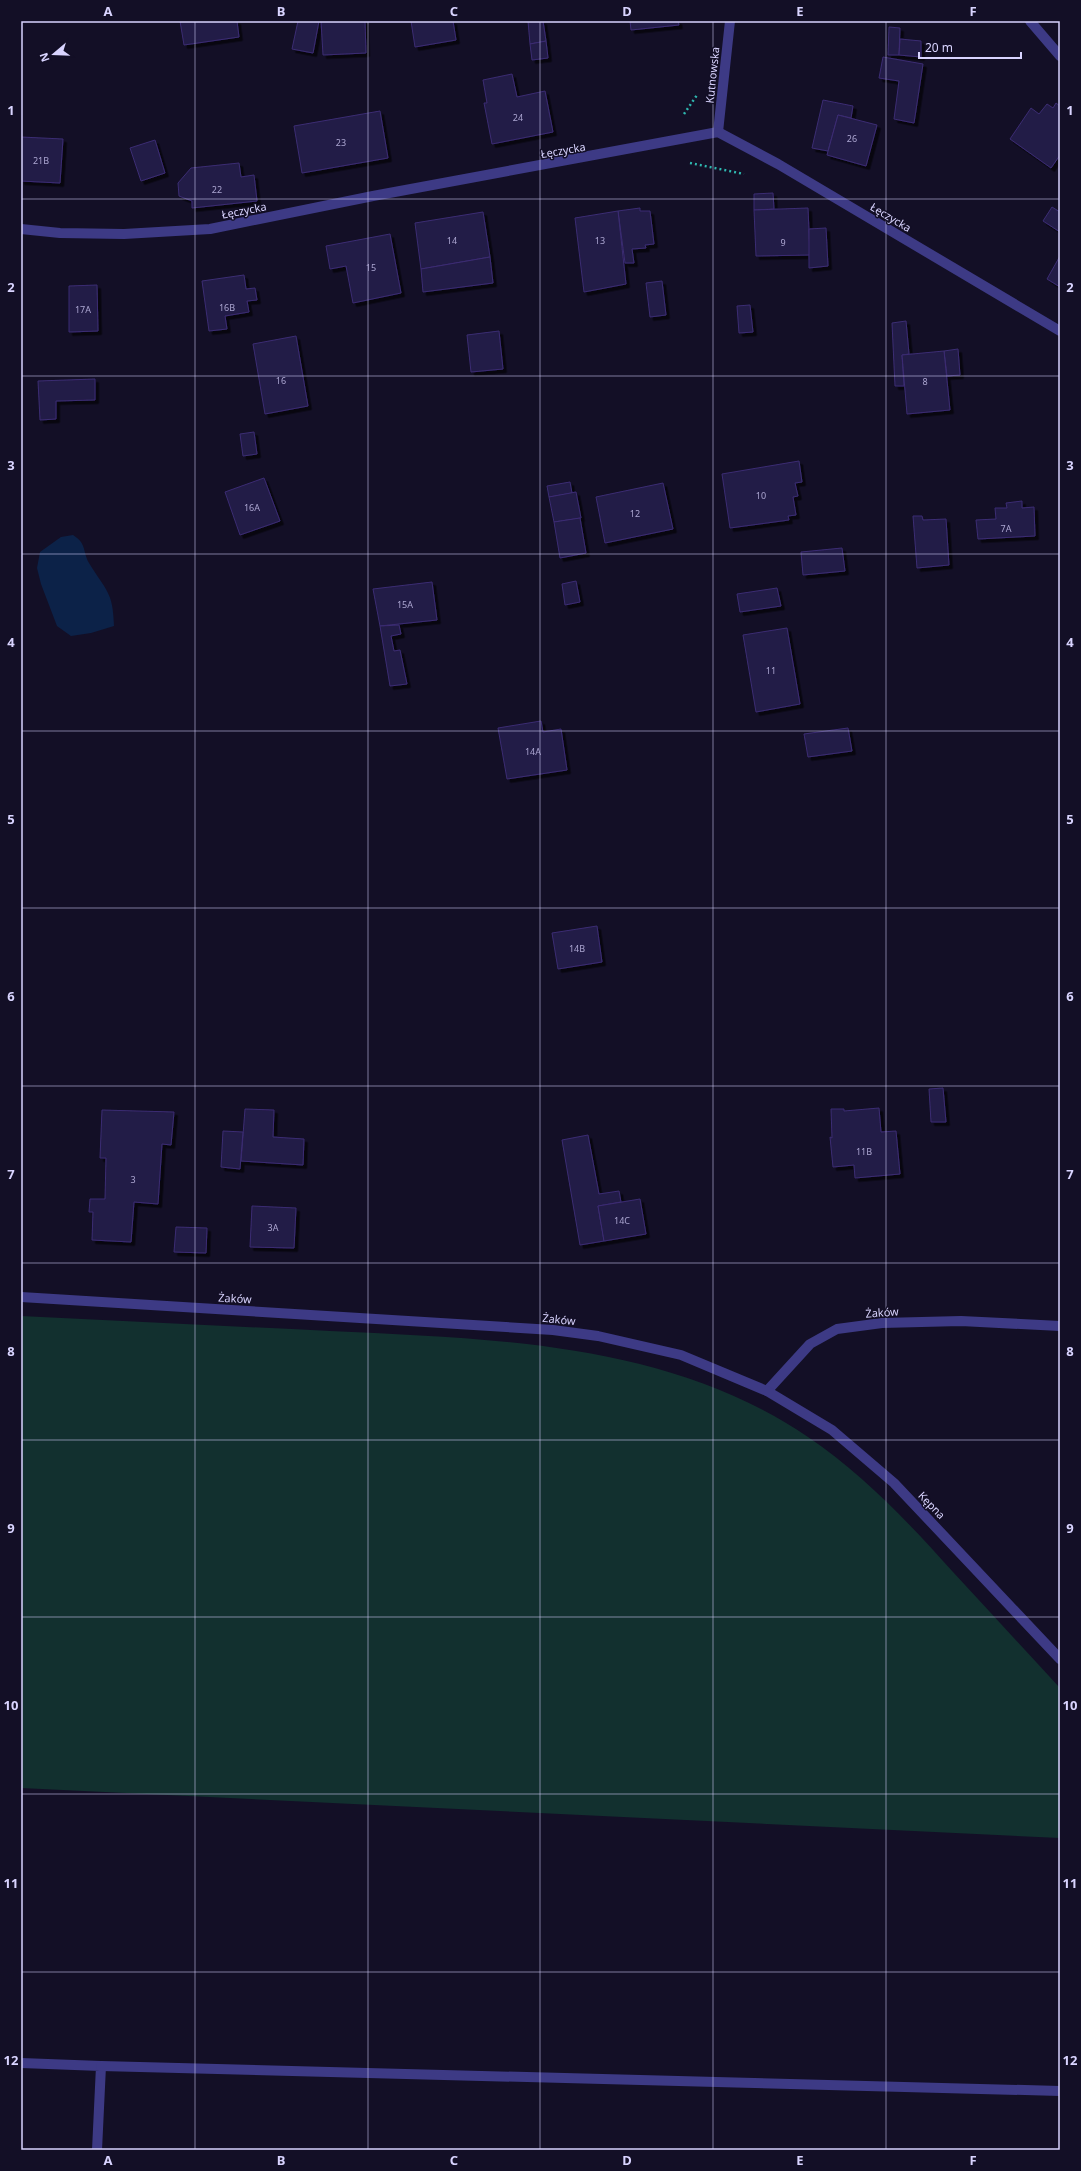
<svg xmlns="http://www.w3.org/2000/svg" width="1081" height="2171" viewBox="0 0 1081 2171" font-family="'Noto Sans',sans-serif">
  <defs>
    <filter id="shadow"><feDropShadow dx="3.5" dy="3.5" stdDeviation="0" flood-color="#0009"/></filter>
  </defs>
  <rect width="100%" height="100%" fill="#130f26"/>
  <path fill="#12302f" d="M21,1316C124,1321 227,1326 330,1331C494,1339 668,1342 808,1437C863,1474 909,1523 953,1572C989,1611 1024,1649 1060,1688V1838L21,1788Z"/>
  <path fill="#0c2248" d="M73,535C87,544 82,550 89,563C106,591 113,591 114,626L91,633L71,636L57,626L41,584L37,568L40,552L61,537Z"/>
  <g fill="#241b47" stroke="#3b2d73" filter="url(#shadow)">
    <path d="M180,21H237L239,37L184,45Z"/>
    <path d="M298,21H319L313,53L292,49Z"/>
    <path d="M321,21H365L366,53L323,55Z"/>
    <path d="M411,21H453L456,40L415,47Z"/>
    <path d="M528,21H543L546,41L530,44Z"/>
    <path d="M630,21H678L679,25L631,30Z"/>
    <path d="M889,27L900,28L899,55H888Z"/>
    <path d="M900,39L921,41V57L899,55Z"/>
    <path d="M546,41L548,58L532,60L530,44Z"/>
    <path d="M883,57L923,64L914,123L894,119L899,81L879,78Z"/>
    <path d="M512,74L517,97L545,91L553,132L492,144L484,103H487L483,80Z"/>
    <path d="M823,100L853,106L851,118L838,115L828,151L812,148Z"/>
    <path d="M1056,103L1060,106V155L1051,168L1010,139L1031,108L1039,114L1047,104L1053,108Z"/>
    <path d="M380,111L388,158L302,173L294,126Z"/>
    <path d="M838,115L877,125L866,166L827,155Z"/>
    <path d="M21,137L63,139L60,183L21,181Z"/>
    <path d="M155,140L165,173L141,181L130,148Z"/>
    <path d="M239,163L241,177L254,175L257,201L192,208V201L179,196L178,183L191,168Z"/>
    <path d="M773,193L774,209L754,210V194Z"/>
    <path d="M1052,207L1060,212V232L1043,221Z"/>
    <path d="M640,208V211H650L654,244L645,245L646,248L632,249L634,263H625L618,211Z"/>
    <path d="M808,208L810,255L756,256L754,210Z"/>
    <path d="M618,211L626,284L584,292L575,218Z"/>
    <path d="M483,212L490,257L421,269L415,223Z"/>
    <path d="M826,228L828,266L809,268V229Z"/>
    <path d="M390,234L401,293L353,303L346,266L330,269L326,246Z"/>
    <path d="M1060,256V287L1047,279Z"/>
    <path d="M490,257L493,283L423,292L421,269Z"/>
    <path d="M244,275L246,289L255,288L257,300L247,301L249,312L225,316L227,329L209,331L202,281Z"/>
    <path d="M662,281L666,315L650,317L646,283Z"/>
    <path d="M97,285L98,331L69,332V286Z"/>
    <path d="M750,305L753,332L739,333L737,306Z"/>
    <path d="M906,321L909,354L902,355L904,386H895L892,323Z"/>
    <path d="M499,331L503,369L471,372L467,335Z"/>
    <path d="M296,336L308,406L265,414L253,344Z"/>
    <path d="M958,349L960,375L947,376L944,351Z"/>
    <path d="M944,351L950,410L907,414L902,355Z"/>
    <path d="M95,379V400L56,401V419L40,420L38,381Z"/>
    <path d="M254,432L257,454L243,456L240,434Z"/>
    <path d="M799,461L802,482L795,483L798,496L793,497L796,515L788,516L789,520L730,528L722,474Z"/>
    <path d="M264,478L280,521L240,535L225,492Z"/>
    <path d="M570,482L572,493L549,497L547,486Z"/>
    <path d="M663,483L673,529L605,543L596,497Z"/>
    <path d="M576,492L581,518L554,522L549,497Z"/>
    <path d="M1022,501V508L1034,507L1035,536L978,539L976,520L996,519L995,508H1007L1006,503Z"/>
    <path d="M913,516H922L923,520L946,519L949,565L917,568Z"/>
    <path d="M580,518L586,553L560,558L554,522Z"/>
    <path d="M842,548L845,571L803,575L801,552Z"/>
    <path d="M576,581L580,602L565,605L562,584Z"/>
    <path d="M432,582L437,620L380,626L373,589Z"/>
    <path d="M777,588L781,606L740,612L737,594Z"/>
    <path d="M399,625L401,634L391,636L394,651L400,650L407,684L390,686L380,626Z"/>
    <path d="M787,628L800,704L756,712L743,635Z"/>
    <path d="M541,721L543,732L561,729L567,770L507,779L498,728Z"/>
    <path d="M848,728L852,751L808,757L804,734Z"/>
    <path d="M597,926L602,962L558,969L552,933Z"/>
    <path d="M943,1088L946,1122H931L929,1089Z"/>
    <path d="M879,1108L881,1132L896,1131L900,1174L855,1178L854,1165L833,1167L830,1137L832,1138L831,1109H844V1111Z"/>
    <path d="M245,1109L274,1110L273,1137L304,1139L303,1165L241,1161Z"/>
    <path d="M102,1110L174,1112L171,1145L162,1144L158,1204L134,1202L131,1242L92,1240L93,1212H89L90,1199H105L106,1158H100Z"/>
    <path d="M223,1131L243,1132L240,1169L221,1167Z"/>
    <path d="M588,1135L599,1194L619,1191L621,1202L598,1206L604,1241L580,1245L562,1140Z"/>
    <path d="M640,1199L646,1234L604,1241L598,1206Z"/>
    <path d="M252,1206L296,1208L294,1248L250,1247Z"/>
    <path d="M176,1227L207,1228L206,1253L174,1252Z"/>
  </g>
  <g fill="none" stroke-linecap="round" stroke-linejoin="round">
    <g stroke="#2fb8b0" stroke-width="2.5" stroke-dasharray="2 3" stroke-linecap="butt">
      <path d="M684,114L697,95"/>
      <path d="M690,163L744,174"/>
    </g>
    <g stroke="#3d3a85" stroke-width="10">
      <path d="M21,2063L101,2066L97,2150"/>
      <path d="M101,2066L1060,2091"/>
    </g>
    <g stroke="#3d3a85" stroke-width="10">
      <path d="M1030,21L1060,56"/>
      <path d="M718,132L730,21"/>
      <path d="M21,229L60,233L124,234L210,229L373,196L718,132L778,164L1060,331"/>
      <path d="M767,1391L810,1344L837,1329L882,1323L961,1321L1060,1326"/>
    </g>
    <path stroke="#3d3a85" stroke-width="10" d="M21,1297L553,1330L598,1336L681,1355L767,1391L832,1430L894,1483L1060,1659"/>
  </g>
  <path fill="none" stroke="#d9d4ff" stroke-width="1" stroke-opacity="0.55" d="M195,21V2150M368,21V2150M540,21V2150M713,21V2150M886,21V2150M21,199H1060M21,376H1060M21,554H1060M21,731H1060M21,908H1060M21,1086H1060M21,1263H1060M21,1440H1060M21,1617H1060M21,1794H1060M21,1972H1060"/>
  <g text-anchor="middle" dominant-baseline="central" stroke-width="3" stroke-linejoin="round" paint-order="stroke">
    <g font-size="9" fill="#aca6d1">
      <text x="518" y="117">24</text>
      <text x="852" y="138">26</text>
      <text x="341" y="142">23</text>
      <text x="41" y="160">21B</text>
      <text x="217" y="189">22</text>
      <text x="452" y="240">14</text>
      <text x="600" y="240">13</text>
      <text x="783" y="242">9</text>
      <text x="371" y="267">15</text>
      <text x="227" y="307">16B</text>
      <text x="83" y="309">17A</text>
      <text x="281" y="380">16</text>
      <text x="925" y="381">8</text>
      <text x="761" y="495">10</text>
      <text x="252" y="507">16A</text>
      <text x="635" y="513">12</text>
      <text x="1006" y="528">7A</text>
      <text x="405" y="604">15A</text>
      <text x="771" y="670">11</text>
      <text x="533" y="751">14A</text>
      <text x="577" y="948">14B</text>
      <text x="864" y="1151">11B</text>
      <text x="133" y="1179">3</text>
      <text x="622" y="1220">14C</text>
      <text x="273" y="1227">3A</text>
    </g>
    <g font-size="11" fill="#d9d4ff" stroke="#130f26">
      <text transform="translate(712 75) rotate(-84)">Kutnowska</text>
      <text transform="translate(563 150) rotate(-10)">Łęczycka</text>
      <text transform="translate(244 210) rotate(-11)">Łęczycka</text>
      <text transform="translate(891 217) rotate(31)">Łęczycka</text>
      <text transform="translate(235 1298) rotate(3)">Żaków</text>
      <text transform="translate(882 1312) rotate(-4)">Żaków</text>
      <text transform="translate(559 1319) rotate(6)">Żaków</text>
      <text transform="translate(932 1505) rotate(46)">Kępna</text>
    </g>
  </g>
  <rect width="1081" height="2171" fill="none" stroke="#130f26" stroke-width="44"/>
  <g transform="translate(54 54) rotate(251)" stroke="#130f26" stroke-width="3" paint-order="stroke">
  <path d="M0-3L7 15L0 10L-7 15Z" fill="#d9d4ff"/>
  <text y="-6" font-size="11" font-weight="bold" text-anchor="middle" fill="#d9d4ff">N</text>
  </g>
  <path d="M919 52v6h102v-6" fill="none" stroke="#d9d4ff" stroke-width="2"/>
  <text x="925" y="52" font-size="12" fill="#d9d4ff" stroke="#130f26" stroke-width="3" paint-order="stroke">20 m</text>
  <rect x="22" y="22" width="1037" height="2127" fill="none" stroke="#d9d4ff" stroke-width="1.5"/>
  <g font-size="13" text-anchor="middle" font-weight="bold" fill="#d9d4ff">
    <text x="108" y="16">A</text>
    <text x="281" y="16">B</text>
    <text x="454" y="16">C</text>
    <text x="627" y="16">D</text>
    <text x="800" y="16">E</text>
    <text x="973" y="16">F</text>
    <text x="11" y="115">1</text>
    <text x="1070" y="115">1</text>
    <text x="11" y="292">2</text>
    <text x="1070" y="292">2</text>
    <text x="11" y="470">3</text>
    <text x="1070" y="470">3</text>
    <text x="11" y="647">4</text>
    <text x="1070" y="647">4</text>
    <text x="11" y="824">5</text>
    <text x="1070" y="824">5</text>
    <text x="11" y="1001">6</text>
    <text x="1070" y="1001">6</text>
    <text x="11" y="1179">7</text>
    <text x="1070" y="1179">7</text>
    <text x="11" y="1356">8</text>
    <text x="1070" y="1356">8</text>
    <text x="11" y="1533">9</text>
    <text x="1070" y="1533">9</text>
    <text x="11" y="1710">10</text>
    <text x="1070" y="1710">10</text>
    <text x="11" y="1888">11</text>
    <text x="1070" y="1888">11</text>
    <text x="11" y="2065">12</text>
    <text x="1070" y="2065">12</text>
    <text x="108" y="2165">A</text>
    <text x="281" y="2165">B</text>
    <text x="454" y="2165">C</text>
    <text x="627" y="2165">D</text>
    <text x="800" y="2165">E</text>
    <text x="973" y="2165">F</text>
  </g>
</svg>
